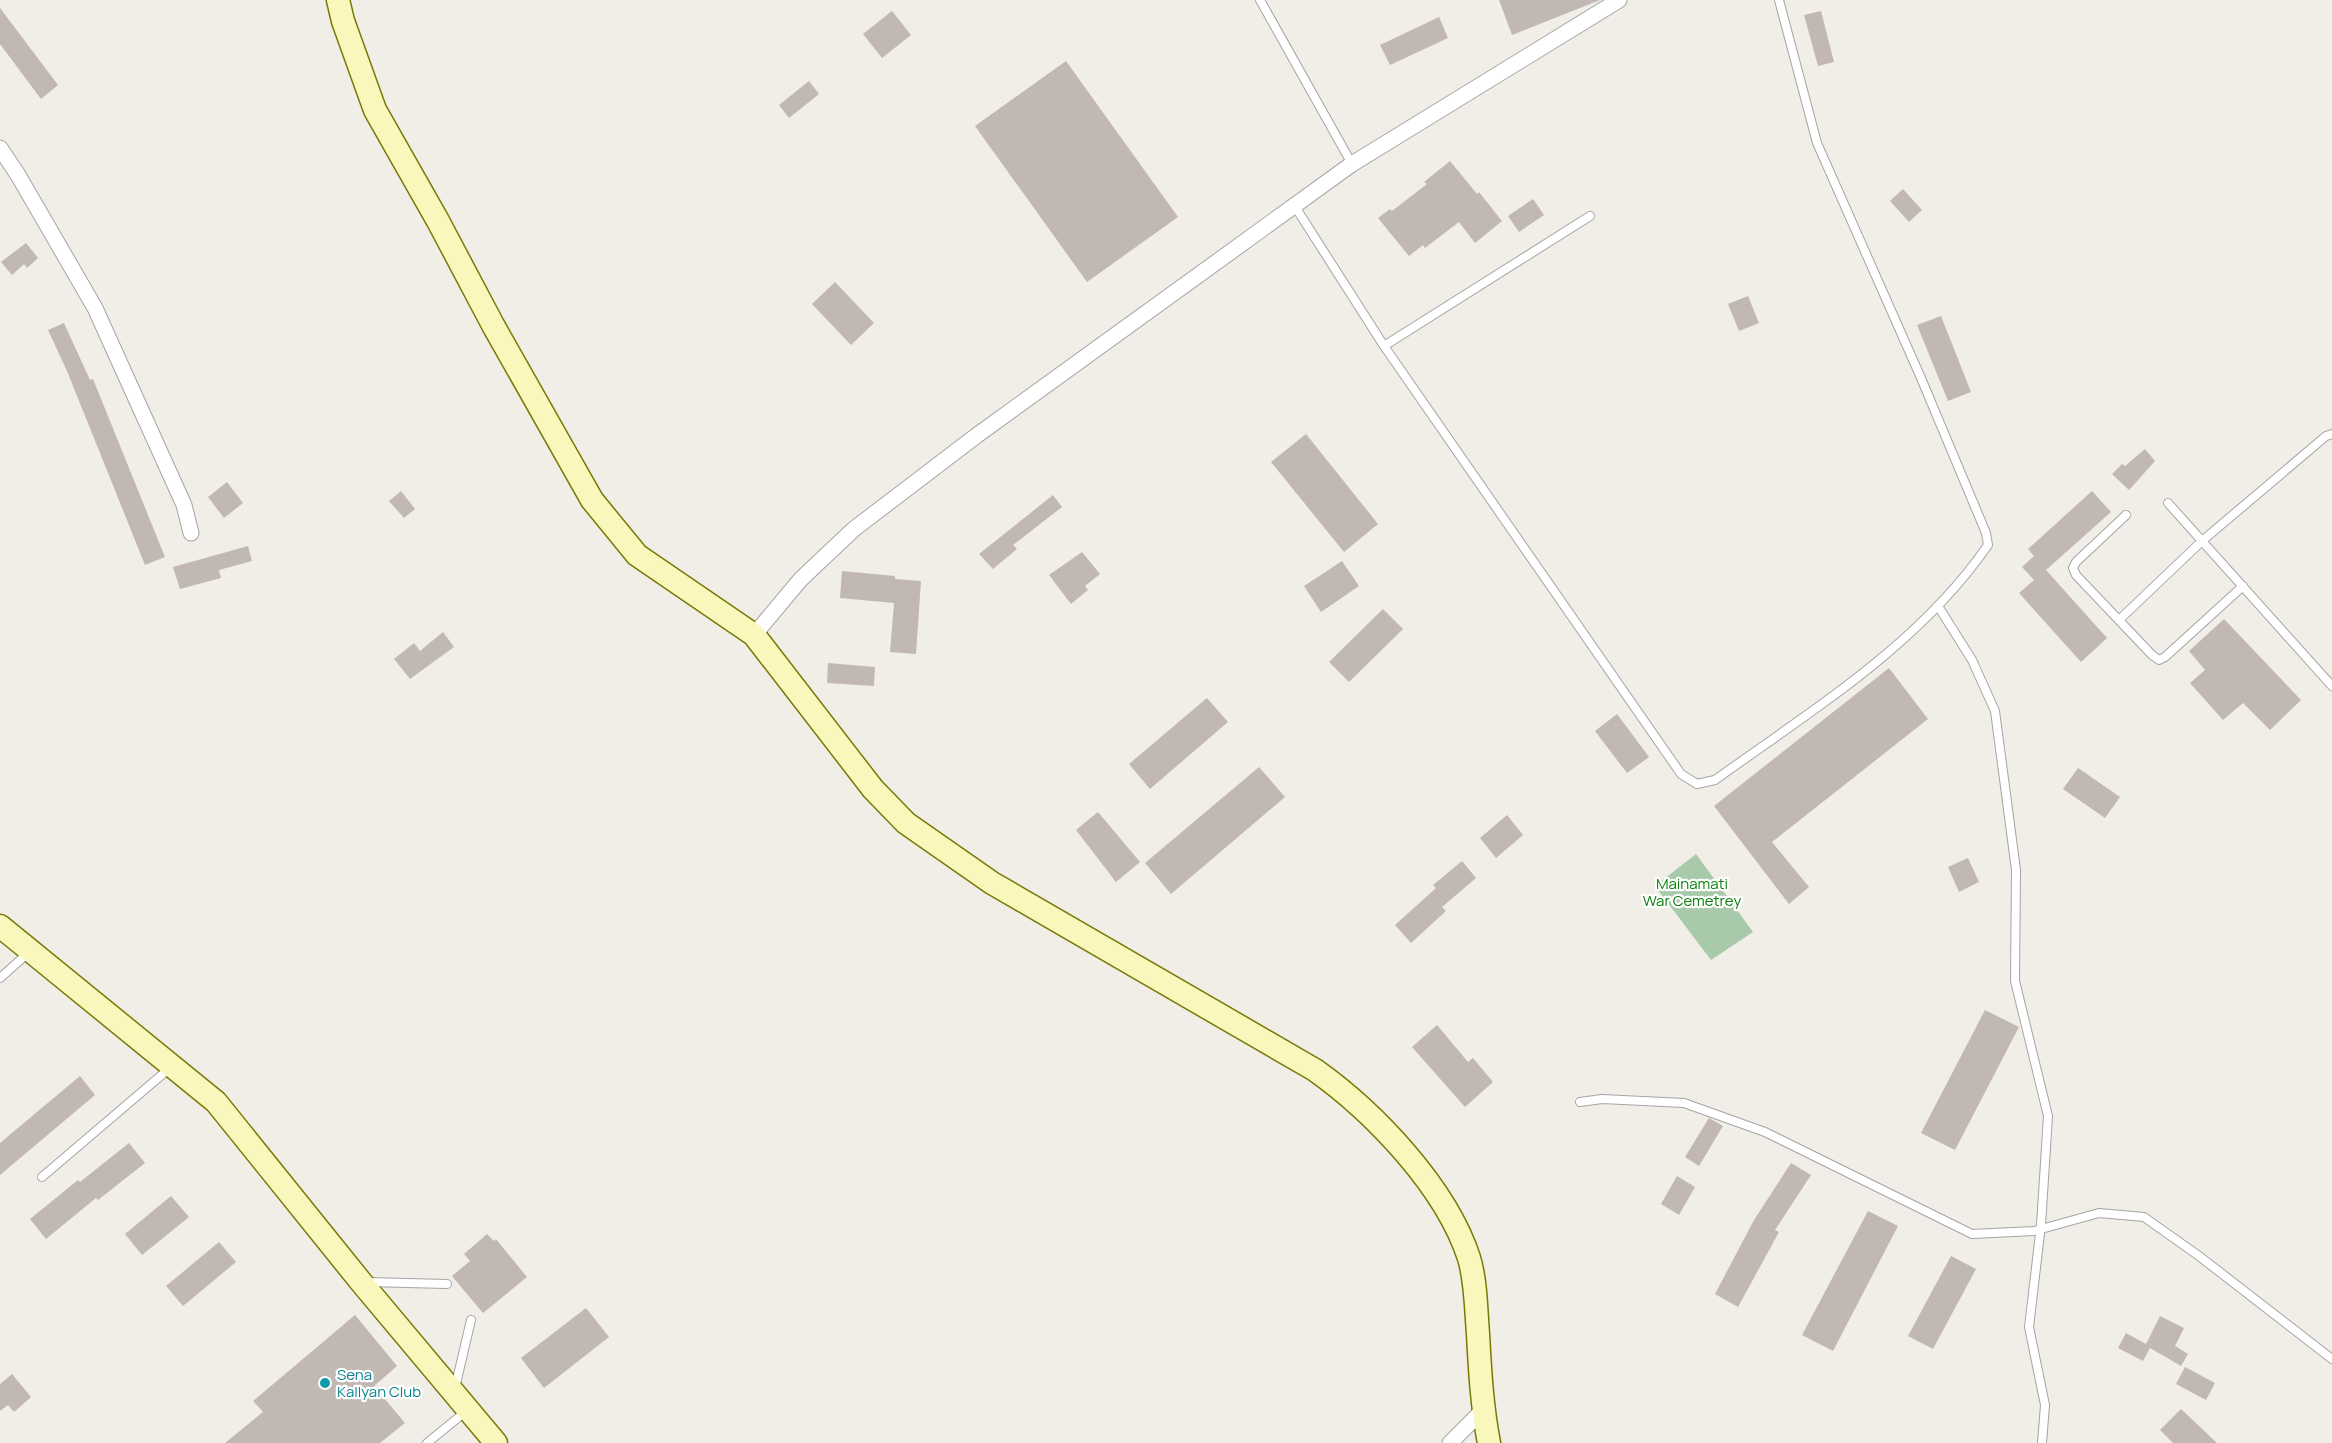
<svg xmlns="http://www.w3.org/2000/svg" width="2332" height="1443" viewBox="0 0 2332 1443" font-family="Manrope,sans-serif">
  <rect width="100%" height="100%" fill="#f1ede7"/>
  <path fill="#a8caab" d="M1696,854L1753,932L1711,960L1655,886Z"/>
  <g fill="#c2b8b3">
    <path d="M1499,0H1600L1512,35Z"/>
    <path d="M0,8L58,85L41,99L0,44Z"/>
    <path d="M892,11L911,35L882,58L863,34Z"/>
    <path d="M1821,11L1834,62L1818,66L1804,15Z"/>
    <path d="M1439,17L1448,38L1390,65L1380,45Z"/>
    <path d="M1066,61L1178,217L1087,282L975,126Z"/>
    <path d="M809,81L819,94L789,118L779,105Z"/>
    <path d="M1450,161L1477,194L1479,192L1502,221L1475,243L1459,222L1425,248L1423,245L1409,256L1378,218L1390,209L1392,211L1427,184L1424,182Z"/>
    <path d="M1903,189L1922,210L1909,222L1890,201Z"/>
    <path d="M1533,199L1544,215L1519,232L1508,216Z"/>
    <path d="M26,243L38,258L27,268L24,264L12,275L1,262Z"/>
    <path d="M835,282L874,323L851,345L812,304Z"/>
    <path d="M1748,296L1759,323L1739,331L1728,304Z"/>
    <path d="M1941,316L1971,392L1948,401L1917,325Z"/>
    <path d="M64,323L90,380L93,379L165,557L145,565L67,371L48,330Z"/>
    <path d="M1306,434L1378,524L1344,552L1271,462Z"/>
    <path d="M2145,449L2155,461L2129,490L2112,474L2122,464L2125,466Z"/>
    <path d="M227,482L243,503L224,518L208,497Z"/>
    <path d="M401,491L415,509L404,518L389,501Z"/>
    <path d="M2092,491L2111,512L2046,570L2107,638L2081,662L2019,593L2034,580L2022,567L2034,556L2028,549Z"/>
    <path d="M1053,495L1062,507L1013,545L1017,549L993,569L979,554Z"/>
    <path d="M248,546L252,561L219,570L221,578L180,589L173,567Z"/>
    <path d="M1082,552L1100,574L1085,586L1088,590L1071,604L1049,575Z"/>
    <path d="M1342,561L1359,586L1321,612L1304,586Z"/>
    <path d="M842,571L895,576V579L921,581L916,654L890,652L894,603L840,598Z"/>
    <path d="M1383,609L1403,629L1349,682L1329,662Z"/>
    <path d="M2224,619L2301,700L2270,730L2243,703L2223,720L2190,683L2205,670L2189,651Z"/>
    <path d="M443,632L454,647L410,679L394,659L414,643L420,651Z"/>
    <path d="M828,663L875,667L874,686L827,683Z"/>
    <path d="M1889,668L1928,719L1772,842L1809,887L1789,904L1714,806Z"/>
    <path d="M1207,698L1228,722L1150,789L1129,764Z"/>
    <path d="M1617,714L1649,757L1627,773L1595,731Z"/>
    <path d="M1259,767L1285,797L1171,894L1145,863Z"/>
    <path d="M2078,768L2120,797L2105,818L2063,789Z"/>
    <path d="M1098,812L1140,862L1116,882L1076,830Z"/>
    <path d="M1507,815L1523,835L1496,858L1480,838Z"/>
    <path d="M1968,858L1979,882L1959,892L1948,867Z"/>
    <path d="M1462,861L1476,878L1442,907L1446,911L1411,943L1395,925L1436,888L1433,885Z"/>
    <path d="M1985,1010L2019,1027L1955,1150L1921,1133Z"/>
    <path d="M1437,1025L1468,1062L1473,1058L1493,1082L1465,1107L1412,1047Z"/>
    <path d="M80,1076L95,1095L0,1175V1143Z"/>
    <path d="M1709,1118L1723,1126L1699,1166L1685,1157Z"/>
    <path d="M129,1143L145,1163L98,1200L96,1198L46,1239L30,1219L78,1180L80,1182Z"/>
    <path d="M1791,1163L1811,1175L1775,1230L1779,1232L1738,1307L1715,1294L1754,1220Z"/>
    <path d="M1677,1176L1695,1187L1679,1215L1661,1204Z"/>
    <path d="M171,1196L189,1217L142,1255L125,1234Z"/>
    <path d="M1868,1211L1898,1226L1833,1351L1802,1335Z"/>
    <path d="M487,1234L494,1241L496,1239L527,1277L483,1313L452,1276L470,1261L464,1254Z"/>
    <path d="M219,1242L236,1262L183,1306L166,1286Z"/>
    <path d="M1951,1256L1976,1269L1933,1349L1908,1336Z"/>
    <path d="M586,1308L609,1337L544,1388L521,1358Z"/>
    <path d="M355,1315L397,1366L374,1386L405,1423L380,1443H225L263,1412L253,1401Z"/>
    <path d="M2160,1316L2184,1328L2175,1346L2188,1354L2181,1366L2150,1348L2143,1361L2118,1348L2126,1333L2146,1344Z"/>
    <path d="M2185,1367L2215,1383L2206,1400L2176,1384Z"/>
    <path d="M12,1374L31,1397L14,1412L8,1405L0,1411V1384Z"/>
    <path d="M2181,1409L2217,1443H2173L2160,1430Z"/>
  </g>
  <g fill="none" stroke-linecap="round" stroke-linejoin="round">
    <defs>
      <g id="lane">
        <path d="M1260,0L1352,164"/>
        <path d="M1294,205L1384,346L1681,774L1697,784L1715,780C1812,710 1919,645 1988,545L1986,533L1921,378L1817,143L1779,0"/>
        <path d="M1384,346L1590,216"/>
        <path d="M2168,503L2332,686"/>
        <path d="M2126,515L2076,562L2073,568L2076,575L2152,655L2159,660L2165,657L2243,586"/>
        <path d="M1938,606L1972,660L1995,711L2016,870L2015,981L2048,1116L2041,1225L2029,1327L2045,1405L2042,1443"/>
        <path d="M2119,620L2202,541L2326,436L2332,434"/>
        <path d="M0,978L28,953"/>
        <path d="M1580,1102L1602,1099L1684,1103L1765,1132L1972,1234L2034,1231L2099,1213L2144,1217L2199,1256L2332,1359"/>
        <path d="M42,1177L171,1067"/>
        <path d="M368,1282L447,1284"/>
        <path d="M455,1388L471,1320"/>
        <path d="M427,1443L465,1412"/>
      </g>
      <g id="street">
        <path d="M0,148L18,175L95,308L184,505L191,533"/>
        <path d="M754,635L801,579L854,529L976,436L1352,164L1619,0"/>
        <path d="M1450,1443L1482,1411"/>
      </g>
      <g id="secondary">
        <path d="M338,0L343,21L375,110L438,221L493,325L592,500L637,555L754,635L873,789L906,823L992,883L1315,1070C1374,1112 1446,1187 1469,1258C1476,1281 1476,1310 1478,1334C1480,1371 1482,1407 1489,1443"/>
        <path d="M0,926L216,1102L361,1282L496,1443"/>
      </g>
    </defs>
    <use href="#lane" stroke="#a5a5a5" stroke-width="10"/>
    <use href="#street" stroke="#a5a5a5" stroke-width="17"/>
    <use href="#secondary" stroke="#777a05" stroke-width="25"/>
    <use href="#lane" stroke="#fff" stroke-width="8"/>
    <use href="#street" stroke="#fff" stroke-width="15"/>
    <use href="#secondary" stroke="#faf7bd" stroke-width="22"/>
  </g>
  <circle fill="#0f9aa8" stroke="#fff" stroke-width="2" cx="325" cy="1383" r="6"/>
  <g text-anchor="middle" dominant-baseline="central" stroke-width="4.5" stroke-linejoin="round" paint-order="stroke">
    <g font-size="15" fill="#0c810c" stroke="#fff">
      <text x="1692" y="883">Mainamati<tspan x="1692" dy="17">War Cemetrey</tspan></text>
    </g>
    <g font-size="15" fill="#0d838f" stroke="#fff" text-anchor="start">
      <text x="337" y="1374">Sena<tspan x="337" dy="17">Kallyan Club</tspan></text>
    </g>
  </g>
</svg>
